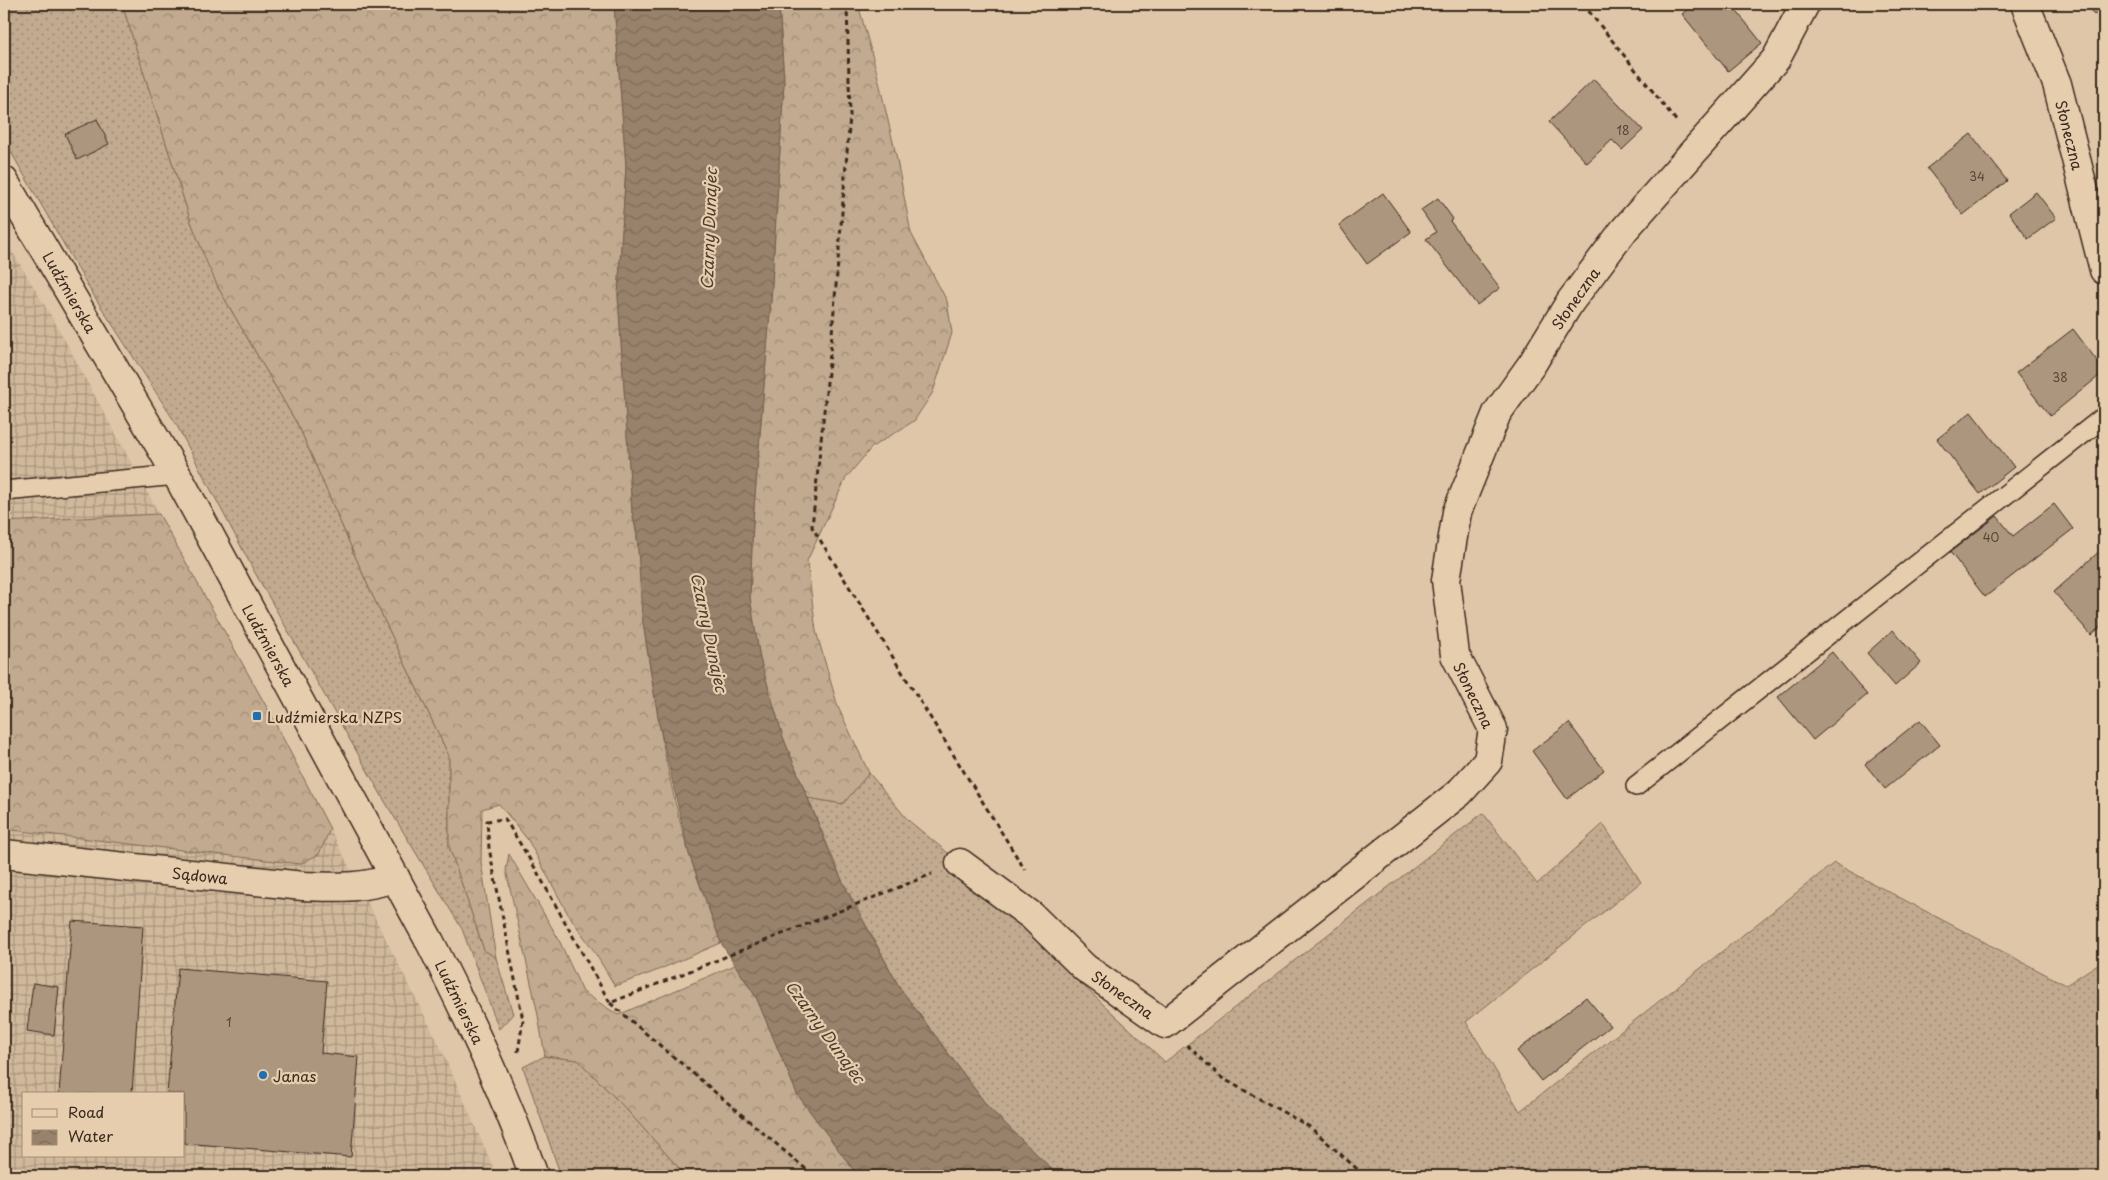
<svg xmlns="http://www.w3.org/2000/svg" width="2108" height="1180" viewBox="0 0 2108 1180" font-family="'Playpen Sans',sans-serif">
  <defs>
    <pattern id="industrial-grid" width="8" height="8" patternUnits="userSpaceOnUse" patternTransform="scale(1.25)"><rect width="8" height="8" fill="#d0b89b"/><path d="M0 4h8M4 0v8" fill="none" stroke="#aa967e"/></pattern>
    <pattern id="grass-dots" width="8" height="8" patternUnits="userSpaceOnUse" patternTransform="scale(1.25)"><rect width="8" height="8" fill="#c1aa8f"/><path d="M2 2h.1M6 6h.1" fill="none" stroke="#9e8b74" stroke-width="1.8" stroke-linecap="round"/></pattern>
    <pattern id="forest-crowns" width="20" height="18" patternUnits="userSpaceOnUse" patternTransform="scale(1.25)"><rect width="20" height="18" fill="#c1aa8f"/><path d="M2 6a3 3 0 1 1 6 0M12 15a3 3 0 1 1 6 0" fill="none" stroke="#9e8b74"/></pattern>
    <pattern id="water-waves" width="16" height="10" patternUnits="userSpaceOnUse" patternTransform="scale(1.25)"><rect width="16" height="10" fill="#98826c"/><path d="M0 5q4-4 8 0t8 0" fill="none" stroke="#7d6b58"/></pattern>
  </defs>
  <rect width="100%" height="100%" fill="#dfc6a8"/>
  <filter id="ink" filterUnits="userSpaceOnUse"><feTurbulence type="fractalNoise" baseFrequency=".02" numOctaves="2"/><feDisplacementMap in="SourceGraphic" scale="10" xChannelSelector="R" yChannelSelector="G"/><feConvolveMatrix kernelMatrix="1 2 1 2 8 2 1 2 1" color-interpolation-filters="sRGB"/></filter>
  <g filter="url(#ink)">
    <g fill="url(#industrial-grid)" fill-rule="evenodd">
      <path d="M4,238L56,324L159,514L4,522Z"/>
      <path d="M4,829L300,864L319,854L330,829L439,1044L497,1176H4ZM24,1094H184V1156H24Z"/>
    </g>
    <g fill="url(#grass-dots)" stroke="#7e6a56">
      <path d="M4,4H122L190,219L219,289L300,429L369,588L449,756V846L484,950L496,958L513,1014L499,1029L462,929L387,805L254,571L175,422L89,288L4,140Z"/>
      <path d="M869,773L908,820L960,863L1060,964L1165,1062L1483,813L1537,884L1603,824L1641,882L1466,1022L1520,1111L1834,863L2066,985L2104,960V1176H1059L988,1107L900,988L842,880L808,798L843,804Z"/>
      <path d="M545,1056L578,1060L626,1109L686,1176H561L523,1067Z"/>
    </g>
    <g fill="url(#forest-crowns)" stroke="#7e6a56">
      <path d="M122,4H614L626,166L618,295L632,512C642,552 639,594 645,636C656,708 668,784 689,854C699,884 711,914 721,943L651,973L615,986L592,948L568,914L528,840L499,804L482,809L481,862L496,958L484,950L449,846V756L369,588L300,429L219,289L207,263L190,219Z"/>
      <path d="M779,4H858L877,73L896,155L911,233L947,301L952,333L933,392L914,421L872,447L846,478L807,561L816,631L838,707L869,773L843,804L808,798L783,737L760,659L750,598L753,520L771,300L784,82Z"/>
      <path d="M159,514L270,713L330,829L319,854L300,864L4,829V522Z"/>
      <path d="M509,854L558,938L583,992L618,1015L735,965L756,997L797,1094L858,1176H686L626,1109L578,1060L545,1056L537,1010L506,870Z"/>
    </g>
    <path fill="url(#water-waves)" stroke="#735f4d" d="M614,4H779L784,82L771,300L753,520L750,598L760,659L783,737L833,861L854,905L900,988L988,1107L1059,1176H858L797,1094L756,997L721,943L689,854L659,723L642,616L637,532L632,512L618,295L626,166Z"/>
    <g fill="#ac967e" stroke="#3b2a1e">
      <path d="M1694,4H1731L1762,43L1728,71L1682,14Z"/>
      <path d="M2086,4H2104V8L2094,15Z"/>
      <path d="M1594,79L1643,130L1622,150L1612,140L1587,163L1549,122Z"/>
      <path d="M97,119L109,144L77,160L65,134Z"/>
      <path d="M1971,134L2007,181L1963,215L1927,168Z"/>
      <path d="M2036,192L2056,218L2028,239L2009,213Z"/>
      <path d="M1383,193L1411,232L1367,264L1339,225Z"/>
      <path d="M1438,198L1453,219L1450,221L1500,288L1477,305L1426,239L1436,232L1421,210Z"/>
      <path d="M2073,329L2104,370V372L2050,416L2016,373Z"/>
      <path d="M1971,412L2014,467L1980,494L1937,439Z"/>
      <path d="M2054,504L2073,529L1985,597L1950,552L1997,516L2013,536Z"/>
      <path d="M2102,549L2104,552V624L2091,635L2054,592Z"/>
      <path d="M1893,630L1921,663L1895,686L1867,653Z"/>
      <path d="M1832,652L1867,695L1813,740L1778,697Z"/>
      <path d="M1920,720L1940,745L1885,789L1865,764Z"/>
      <path d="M1569,723L1604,770L1567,799L1532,751Z"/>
      <path d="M72,921L143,926L132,1094H59Z"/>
      <path d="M178,968L327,981L321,1053L359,1057L351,1157L184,1143V1094H167Z"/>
      <path d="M33,983L59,987L54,1035L27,1031Z"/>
      <path d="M1586,997L1610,1026L1541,1081L1517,1051Z"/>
    </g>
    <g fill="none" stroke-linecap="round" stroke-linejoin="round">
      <defs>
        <g id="service">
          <path d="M4,491L177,475"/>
          <path d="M1636,786L2104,417"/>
        </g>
        <g id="minor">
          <path d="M2025,4L2057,84L2104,270"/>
          <path d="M4,854L303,886C334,887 366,889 395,877"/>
          <path d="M960,863L1032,916L1085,968L1165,1024L1459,793L1488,761L1493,729L1455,655L1446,580L1457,512L1497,413L1532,364L1570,302L1624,230L1776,59L1805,4"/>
        </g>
        <path id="secondary" d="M4,181L177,475L430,942C469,1018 506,1096 534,1176"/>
      </defs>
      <use href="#service" stroke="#3b2a1e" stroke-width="22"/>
      <use href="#minor" stroke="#3b2a1e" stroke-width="31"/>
      <use href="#secondary" stroke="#3b2a1e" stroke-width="31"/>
      <g stroke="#3b2a1e" stroke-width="3" stroke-dasharray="5 4" stroke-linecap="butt">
        <path d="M847,4L850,116L832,334L812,527L1025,870"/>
        <path d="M1583,4L1678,123"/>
        <path d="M610,1003L814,1176"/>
        <path d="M1187,1045L1222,1078L1310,1127L1365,1176"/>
        <path d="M518,1052L523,1020L489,848L487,821L505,819L535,868L610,1003L932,874"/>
      </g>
      <use href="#service" stroke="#e6cdae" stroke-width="19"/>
      <use href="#minor" stroke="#e6cdae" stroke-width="28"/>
      <use href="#secondary" stroke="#e6cdae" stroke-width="28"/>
    </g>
  </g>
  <g fill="#1f6fb2" stroke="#e6cdae" stroke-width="2">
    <rect x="252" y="711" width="10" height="10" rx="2.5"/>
    <circle cx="263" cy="1075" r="5"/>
  </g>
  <g text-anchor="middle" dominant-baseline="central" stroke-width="4.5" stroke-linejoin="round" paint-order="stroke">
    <g font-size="12" fill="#574536">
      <text x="1623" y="130">18</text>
      <text x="1977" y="176">34</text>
      <text x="2060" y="377">38</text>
      <text x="1991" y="537">40</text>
      <text x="229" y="1022">1</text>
    </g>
    <g font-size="15" fill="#3b2a1e" stroke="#e6cdae">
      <text transform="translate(2070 135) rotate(76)">Słoneczna</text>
      <text transform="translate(70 292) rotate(60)">Ludźmierska</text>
      <text transform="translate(1575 298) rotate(-55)">Słoneczna</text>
      <text transform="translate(269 645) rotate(61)">Ludźmierska</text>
      <text transform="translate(1474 695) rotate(64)">Słoneczna</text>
      <text transform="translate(200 875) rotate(6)">Sądowa</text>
      <text transform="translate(1123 994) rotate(35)">Słoneczna</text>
      <text transform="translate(460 1002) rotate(64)">Ludźmierska</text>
    </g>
    <g font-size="15" fill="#3b2a1e" stroke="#e6cdae" text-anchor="start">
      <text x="267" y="716">Ludźmierska NZPS</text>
      <text x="273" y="1075">Janas</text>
    </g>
    <g font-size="16" font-style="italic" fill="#4e3c2e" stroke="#e6cdae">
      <text transform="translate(708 229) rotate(-88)">Czarny Dunajec</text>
      <text transform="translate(710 632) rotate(78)">Czarny Dunajec</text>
      <text transform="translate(826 1031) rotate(54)">Czarny Dunajec</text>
    </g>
  </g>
  <rect width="2108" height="1180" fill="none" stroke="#e6cdae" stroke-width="20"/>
  <rect x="10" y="10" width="2088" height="1160" fill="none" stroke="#3b2a1e" stroke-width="2" filter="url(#ink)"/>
  <rect x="22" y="1092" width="162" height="65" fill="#e6cdae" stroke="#a28c74"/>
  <rect x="32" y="1109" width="25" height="8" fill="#e6cdae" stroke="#a28c74"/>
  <text x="68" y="1118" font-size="15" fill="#3b2a1e">Road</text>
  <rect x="32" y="1130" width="25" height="15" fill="url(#water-waves)" stroke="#a28c74"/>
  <text x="68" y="1142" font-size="15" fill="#3b2a1e">Water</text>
</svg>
